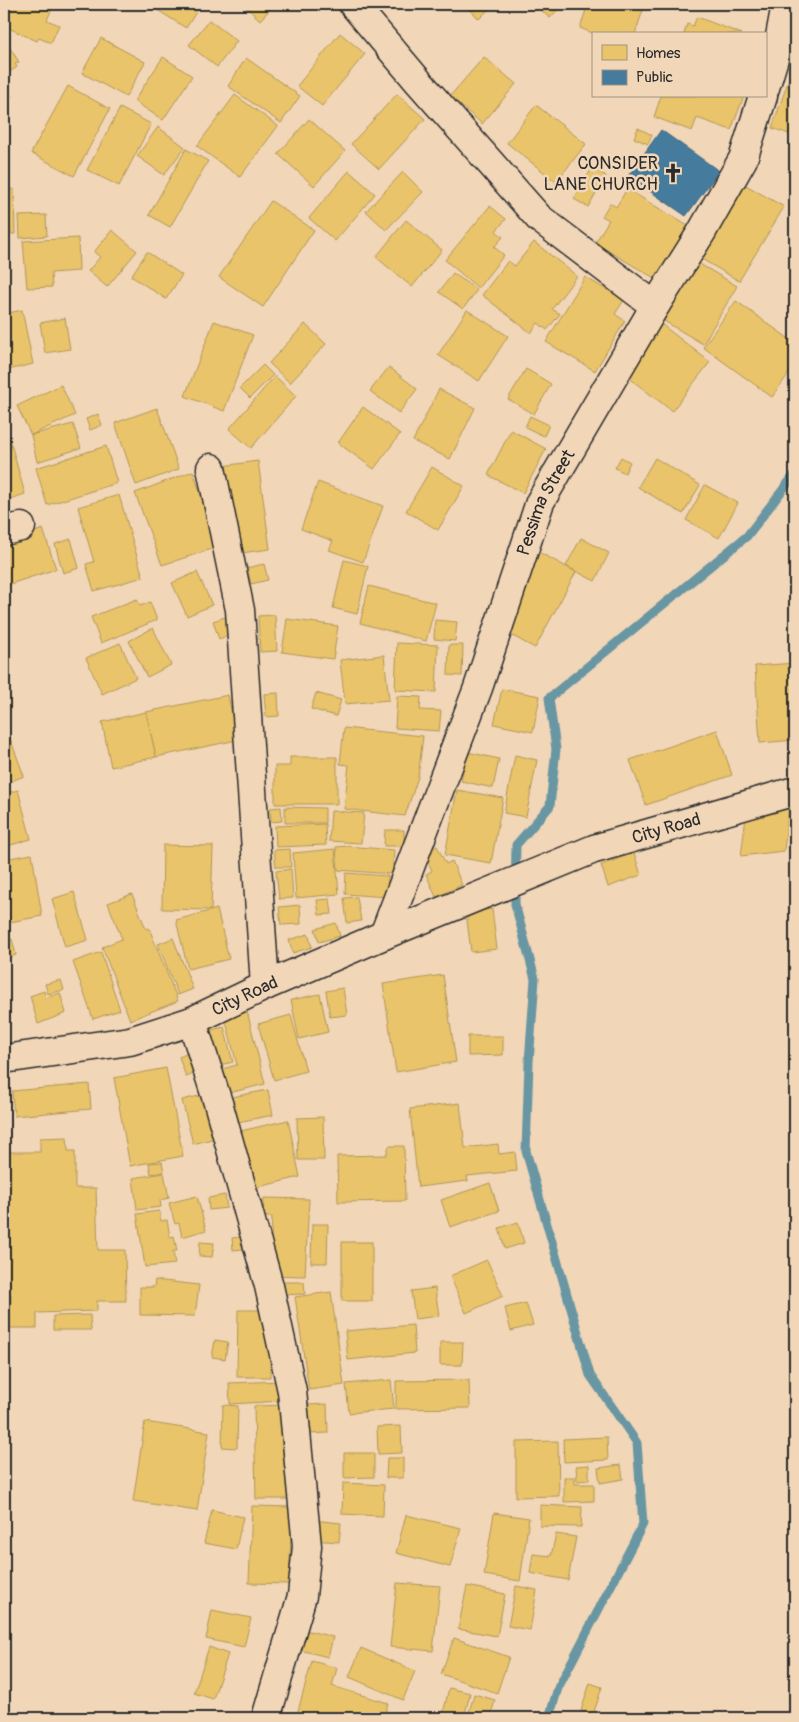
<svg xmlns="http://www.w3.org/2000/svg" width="799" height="1722" viewBox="0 0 799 1722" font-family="Pangolin,sans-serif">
  <rect width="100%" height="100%" fill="#f1d6b8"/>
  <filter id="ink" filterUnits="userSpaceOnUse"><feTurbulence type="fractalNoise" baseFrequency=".02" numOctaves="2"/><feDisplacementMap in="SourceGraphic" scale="10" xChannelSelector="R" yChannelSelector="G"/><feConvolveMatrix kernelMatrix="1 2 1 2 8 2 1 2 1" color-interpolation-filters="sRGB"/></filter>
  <g filter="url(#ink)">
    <g fill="#e9c46a" stroke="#b09657">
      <path d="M4,4H54L47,20L59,25L51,43L39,38L37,41L4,26Z"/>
      <path d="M148,4H201L186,28Z"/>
      <path d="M243,4H275L260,20Z"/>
      <path d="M465,4H494L479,19Z"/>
      <path d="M534,4H563L550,18Z"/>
      <path d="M588,4H645L635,34H595L580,28Z"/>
      <path d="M697,17L742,34H684L687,24L693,26Z"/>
      <path d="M209,20L237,41L217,67L189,45Z"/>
      <path d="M340,33L365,54L322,106L297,86Z"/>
      <path d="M101,38L145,62L126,97L82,73Z"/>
      <path d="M4,47L6,51L10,48L19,62L15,64L17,67L4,76Z"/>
      <path d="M163,57L192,76L163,120L134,101Z"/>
      <path d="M484,57L516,84L482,124L450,96Z"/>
      <path d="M246,58L300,96L281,123L228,86Z"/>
      <path d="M791,73L795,75V136L772,128Z"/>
      <path d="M4,83L12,96L4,101Z"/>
      <path d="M68,86L110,109L74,176L31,153Z"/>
      <path d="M397,94L425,119L379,169L351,144Z"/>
      <path d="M235,95L278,126L240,177L197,146Z"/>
      <path d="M661,96H744L731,130L697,118L692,131L654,117Z"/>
      <path d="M536,105L586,144L556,182L507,143Z"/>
      <path d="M120,108L151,124L119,186L87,170Z"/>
      <path d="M309,119L345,151L314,186L278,154Z"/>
      <path d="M158,127L185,147L164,175L137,156Z"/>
      <path d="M638,128L652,135L648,144L634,138Z"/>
      <path d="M186,149L208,161L170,227L149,215Z"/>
      <path d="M592,168L606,176L588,207L574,199Z"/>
      <path d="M349,171L375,194L335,241L309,218Z"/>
      <path d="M403,172L423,192L386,230L366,211Z"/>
      <path d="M744,184L784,207L739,281L700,258Z"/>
      <path d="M14,189L15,234H4V190Z"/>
      <path d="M627,189L688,226L656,279L595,243L609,220L602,216L610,203L616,207Z"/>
      <path d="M271,201L314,230L263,307L219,277Z"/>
      <path d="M490,206L506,219L496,231L503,237L494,247L504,255L478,288L445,260Z"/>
      <path d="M46,215L47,236L20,238L19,216Z"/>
      <path d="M406,220L442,250L412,287L376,257Z"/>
      <path d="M112,230L137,251L107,287L88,271L100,257L94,252Z"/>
      <path d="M78,238L79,271L51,273L52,287L27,288L23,241Z"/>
      <path d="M534,242L577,276L552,309L560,314L547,330L538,323L531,333L482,295L508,261L515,266Z"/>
      <path d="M147,252L182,275L166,299L131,276Z"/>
      <path d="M698,263L737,286L703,344L664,321Z"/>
      <path d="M453,273L477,290L463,309L439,292Z"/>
      <path d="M585,277L624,300L615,314L625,321L595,371L546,342Z"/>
      <path d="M736,301L795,343V365L772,397L703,347Z"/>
      <path d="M22,310L33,364L4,371V314Z"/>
      <path d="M467,310L508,336L479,381L438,355Z"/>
      <path d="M65,318L70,349L45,353L40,323Z"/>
      <path d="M214,321L253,335L224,411L185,396Z"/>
      <path d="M657,321L710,362L672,411L620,371Z"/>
      <path d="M305,324L326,344L290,383L269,363Z"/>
      <path d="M263,365L273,375L250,398L240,388Z"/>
      <path d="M389,367L417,389L399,413L370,391Z"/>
      <path d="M526,369L551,384L534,414L508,399Z"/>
      <path d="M275,376L296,396L251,448L229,429Z"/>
      <path d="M61,385L75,415L31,435L17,406Z"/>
      <path d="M439,389L475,408L450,459L413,441Z"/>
      <path d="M363,407L400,434L374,469L338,443Z"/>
      <path d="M157,408L179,469L136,485L115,423Z"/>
      <path d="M98,414L102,425L90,430L86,419Z"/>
      <path d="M530,416L549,425L544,436L525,427Z"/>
      <path d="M4,419L25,494L4,501Z"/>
      <path d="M73,424L81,448L37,462L31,435Z"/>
      <path d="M511,430L546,449L523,493L488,475Z"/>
      <path d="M106,446L117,483L47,505L36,468Z"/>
      <path d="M621,457L630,462L625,473L615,468Z"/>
      <path d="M655,458L700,485L683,514L638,487Z"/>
      <path d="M258,461L270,549L234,554L222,466Z"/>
      <path d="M432,467L464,486L438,530L406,511Z"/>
      <path d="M193,471L218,547L162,565L135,493Z"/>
      <path d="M318,482L383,506L363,562L329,550L333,541L301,529Z"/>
      <path d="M705,485L738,503L719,538L686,520Z"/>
      <path d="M119,495L143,577L94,591L86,564L94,562L78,507Z"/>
      <path d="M43,529L56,569L4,586V543Z"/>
      <path d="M581,538L609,553L595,581L566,566Z"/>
      <path d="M71,539L79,568L63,573L55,544Z"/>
      <path d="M531,548L576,572L535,648L490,624Z"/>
      <path d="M344,560L368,566L357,614L333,608Z"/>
      <path d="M264,564L268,580L251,584L247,568Z"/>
      <path d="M197,572L212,605L187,616L172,583Z"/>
      <path d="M369,586L436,603L426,641L360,623Z"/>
      <path d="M137,599L140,606L150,602L157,620L101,643L91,617Z"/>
      <path d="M275,615L277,651L260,652L258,616Z"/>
      <path d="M225,617L230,635L219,639L213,621Z"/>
      <path d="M287,619L338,626L333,659L282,652Z"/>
      <path d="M435,620L457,622L455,641L434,639Z"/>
      <path d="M153,628L171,665L147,677L129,641Z"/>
      <path d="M120,643L136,678L102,694L86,658Z"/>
      <path d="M397,643L438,645L436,692L395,690Z"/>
      <path d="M449,645H463L462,676L448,675Z"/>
      <path d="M384,655L389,700L345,704L340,660Z"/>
      <path d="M795,663V740L760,743L755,666Z"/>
      <path d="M502,689L540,696L533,732L494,724Z"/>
      <path d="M278,693L279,716L266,717L264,694Z"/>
      <path d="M316,693L341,700L336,716L311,709Z"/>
      <path d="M228,695L237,740L156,757L146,712Z"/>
      <path d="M397,696L421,697L420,710L441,711L439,731L395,728Z"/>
      <path d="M146,712L156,757L111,767L102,722Z"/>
      <path d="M4,722L24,776L4,784Z"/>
      <path d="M344,728L423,736L418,777L405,816L344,809L349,765L340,764Z"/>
      <path d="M717,730L732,775L646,805L630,760Z"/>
      <path d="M467,752L499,759L493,788L461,781Z"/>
      <path d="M515,755L537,760L526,817L504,813Z"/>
      <path d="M290,757H337V804H275V766H290Z"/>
      <path d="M18,790L31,839L4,847V794Z"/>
      <path d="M457,790L503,798L491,863L445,855Z"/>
      <path d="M749,793L790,796L784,851L741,856Z"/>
      <path d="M281,807L282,821L271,822L270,808Z"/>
      <path d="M285,807L325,808V823H285Z"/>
      <path d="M331,811L364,813L361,843L329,841Z"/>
      <path d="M325,824L326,845L276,847L275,826Z"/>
      <path d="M385,830H404V846H384Z"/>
      <path d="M163,845L213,846L211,910L162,909Z"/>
      <path d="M347,846L394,850L392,874L338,870L336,847Z"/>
      <path d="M437,846L446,864L452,861L462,885L436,897L426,874L432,871L424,852Z"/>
      <path d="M290,849L291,867H276L274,850Z"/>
      <path d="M335,849L339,894L296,898L293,853Z"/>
      <path d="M634,853L641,875L608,887L601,865Z"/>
      <path d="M32,854L42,916L10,922L8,906L4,907V859Z"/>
      <path d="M291,869L293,898L279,899L276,871Z"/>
      <path d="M346,873L388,876L387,897L345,894Z"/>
      <path d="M74,892L88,940L65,947L52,899Z"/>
      <path d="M132,894L146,929L149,928L178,1001L130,1020L102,947L122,939L108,903Z"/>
      <path d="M357,897L361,921L347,923L344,898Z"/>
      <path d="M330,899L332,914L319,915L317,900Z"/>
      <path d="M300,905L301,924L281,925L279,907Z"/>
      <path d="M217,909L229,959L188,969L176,920Z"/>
      <path d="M492,909L497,949L471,952L466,912Z"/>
      <path d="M336,923L340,936L319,942L315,929Z"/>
      <path d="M308,934L312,947L293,953L289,940Z"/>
      <path d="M173,938L193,989L178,995L158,944Z"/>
      <path d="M12,939L16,955L4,959V942Z"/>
      <path d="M101,952L120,1010L93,1019L73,962Z"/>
      <path d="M443,975L456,1062L396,1072L383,984Z"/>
      <path d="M61,980L64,990L48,994L45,984Z"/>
      <path d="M343,988L347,1015L330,1017L326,991Z"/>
      <path d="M44,991L46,998L60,993L66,1013L38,1024L30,996Z"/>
      <path d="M320,994L328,1032L299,1039L291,1000Z"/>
      <path d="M247,1011L265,1084L221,1095L215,1071L237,1065L225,1017Z"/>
      <path d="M291,1015L306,1071L274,1080L258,1024Z"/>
      <path d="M224,1027L233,1062L211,1067L202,1032Z"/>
      <path d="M468,1036H503V1055L468,1056Z"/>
      <path d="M196,1050L203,1070L186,1077L179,1057Z"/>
      <path d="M166,1068L183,1156L130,1166L114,1078Z"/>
      <path d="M89,1084L91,1109L14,1116L12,1091Z"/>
      <path d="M268,1090L273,1115L238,1122L232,1097Z"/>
      <path d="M207,1094L219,1137L193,1144L182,1100Z"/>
      <path d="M460,1103L465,1148L498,1144L499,1154L515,1152L517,1171L467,1176L468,1181L418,1187L410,1109Z"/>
      <path d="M323,1117L324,1160H298L297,1118Z"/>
      <path d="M288,1120L300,1177L254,1188L241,1131Z"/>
      <path d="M67,1137L68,1151H75V1188H96L98,1250H125L126,1301H97V1311L37,1313V1328H4V1303H11V1295L4,1296V1185L8,1184L7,1152H40V1138Z"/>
      <path d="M389,1146H404L405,1201L338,1202L337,1156L386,1155Z"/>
      <path d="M162,1162L164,1172L151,1174L149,1163Z"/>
      <path d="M164,1173L169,1198L160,1200L161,1207L137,1210L133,1178Z"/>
      <path d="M490,1183L499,1211L450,1227L441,1200Z"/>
      <path d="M225,1195L227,1208L209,1210L208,1198Z"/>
      <path d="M197,1196L206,1230L182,1237L179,1223L175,1224L169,1203Z"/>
      <path d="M264,1198L309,1199L305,1276L269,1275L272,1217H263Z"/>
      <path d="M159,1211L161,1221L167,1220L170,1237L174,1236L177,1251H173L175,1264L145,1267L137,1214Z"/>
      <path d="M518,1222L524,1243L505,1249L499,1228Z"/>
      <path d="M312,1224H328L327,1263H311Z"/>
      <path d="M249,1236L251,1248L233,1250L232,1238Z"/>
      <path d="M200,1242L214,1243L212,1257L199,1256Z"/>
      <rect x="342" y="1242" width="30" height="59"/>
      <path d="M487,1260L503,1296L466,1313L450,1276Z"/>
      <path d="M155,1280L199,1285L195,1316L140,1315V1287H154Z"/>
      <path d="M277,1282H304L305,1294L277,1295Z"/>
      <path d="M435,1288L439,1316L415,1319L411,1291Z"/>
      <path d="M331,1292L344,1385L309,1390L295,1297Z"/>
      <path d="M526,1303L533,1325L511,1331L505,1308Z"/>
      <path d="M238,1310H271L270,1377H237Z"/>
      <path d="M90,1315L91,1330H53V1316Z"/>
      <path d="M413,1325L415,1353L348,1360L345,1331Z"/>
      <path d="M215,1340L228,1342L225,1359L212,1357Z"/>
      <path d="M440,1342H463L462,1365H440Z"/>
      <path d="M391,1380L394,1409L349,1413L346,1384Z"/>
      <path d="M469,1380L470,1408L396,1409V1381Z"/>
      <path d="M282,1381V1401L230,1404L229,1383Z"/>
      <path d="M327,1404L328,1433L309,1434L308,1405Z"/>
      <path d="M223,1405L238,1406L237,1448L222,1447Z"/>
      <path d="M289,1405L291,1499H256L254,1406Z"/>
      <path d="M145,1422L209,1432L197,1511L133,1501Z"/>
      <path d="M401,1426L402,1453L378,1454L377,1427Z"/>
      <path d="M607,1437L608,1460L564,1462L563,1439Z"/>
      <path d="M558,1441L559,1496L516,1497V1442Z"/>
      <path d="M344,1453H374V1477L344,1478Z"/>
      <path d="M387,1458H403V1478H386Z"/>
      <path d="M589,1465V1480L577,1481L576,1466Z"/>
      <path d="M621,1465L623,1479L600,1483L598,1468Z"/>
      <path d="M564,1477H575V1484H594V1501L564,1502Z"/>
      <path d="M343,1483L384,1485L383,1516L342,1514Z"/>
      <path d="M540,1505L582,1507L581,1527L540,1526Z"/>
      <path d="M252,1506L292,1507L289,1584L249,1583Z"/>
      <path d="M212,1510L243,1517L236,1549L204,1543Z"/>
      <path d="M494,1513L529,1518L520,1581L484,1575Z"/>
      <path d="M406,1515L461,1528L450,1567L396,1553Z"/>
      <path d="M313,1520L341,1523L339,1542L312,1540Z"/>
      <path d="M556,1534L576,1537L568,1580L530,1573L533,1554L551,1556Z"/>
      <path d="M397,1583L440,1586L433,1651L390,1647Z"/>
      <path d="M467,1586L505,1594L497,1636L458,1629Z"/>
      <path d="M516,1586L537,1590L530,1630L508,1626Z"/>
      <path d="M212,1610L251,1618L244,1647L206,1639Z"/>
      <path d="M293,1627L333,1637L328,1657L288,1647Z"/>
      <path d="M454,1638L509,1657L497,1693L441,1674Z"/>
      <path d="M209,1647L228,1654L213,1699L194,1693Z"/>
      <path d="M361,1648L415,1671L403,1700L349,1677Z"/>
      <path d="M312,1661L337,1668L332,1686L388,1703L384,1718H296Z"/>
      <path d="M590,1683L602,1687L593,1715L581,1711Z"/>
      <path d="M449,1688L470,1693L464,1718H442Z"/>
      <path d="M474,1694L495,1700L490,1718L469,1713Z"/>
    </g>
    <path fill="#457b9d" stroke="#3d637b" d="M661,130L719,171L686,216L628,176Z"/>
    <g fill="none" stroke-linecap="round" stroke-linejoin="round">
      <path stroke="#6896a2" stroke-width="9" d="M549,1718L558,1688L643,1524L637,1443L590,1375L526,1151L529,1062L535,979L515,904L516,845L550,806L556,749L549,698L747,536L795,474"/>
      <defs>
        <g id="street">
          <path d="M353,4L418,81L539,218L655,306"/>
          <path d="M765,88L779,42L786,4"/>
          <path d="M211,468L240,610L265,986"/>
          <path d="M4,531L21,527"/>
          <path id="s1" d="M384,935L478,688L540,502L655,306L701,233L743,159L763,96"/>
          <path d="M192,1021L219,1106L269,1286L292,1391L307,1546L302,1596L266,1718"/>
        </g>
        <g id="secondary">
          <path id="s2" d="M4,1059L130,1041L192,1021L265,986L384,935L594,849L795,791"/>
        </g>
      </defs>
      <use href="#street" stroke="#2b2b2b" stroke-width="31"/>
      <use href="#secondary" stroke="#2b2b2b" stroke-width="31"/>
      <use href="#street" stroke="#f1d6b8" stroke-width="28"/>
      <use href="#secondary" stroke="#f1d6b8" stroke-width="28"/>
    </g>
  </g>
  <defs>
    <symbol id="church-bare" viewBox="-9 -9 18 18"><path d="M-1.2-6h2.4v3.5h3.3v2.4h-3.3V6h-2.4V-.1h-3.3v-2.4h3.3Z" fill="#2b2b2b" stroke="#f1d6b8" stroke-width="2.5" paint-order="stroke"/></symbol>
  </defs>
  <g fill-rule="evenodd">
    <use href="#church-bare" x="659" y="159" width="28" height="28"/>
  </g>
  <g text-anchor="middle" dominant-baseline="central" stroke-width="5" stroke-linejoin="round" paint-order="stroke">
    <g font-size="18" fill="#2b2b2b" stroke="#f1d6b8" text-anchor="end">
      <text x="658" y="163">CONSIDER<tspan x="658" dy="21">LANE CHURCH</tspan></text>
    </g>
    <g font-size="18" fill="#2b2b2b" stroke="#f1d6b8">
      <text stroke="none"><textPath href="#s1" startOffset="462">Pessima Street</textPath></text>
      <text stroke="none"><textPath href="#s2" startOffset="705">City Road</textPath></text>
      <text stroke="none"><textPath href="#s2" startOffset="251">City Road</textPath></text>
    </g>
  </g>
  <rect width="799" height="1722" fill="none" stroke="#f1d6b8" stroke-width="20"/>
  <rect x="10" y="10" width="779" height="1702" fill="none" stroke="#2b2b2b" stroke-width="2" filter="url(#ink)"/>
  <rect x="592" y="32" width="175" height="65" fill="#f1d6b8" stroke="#a29280"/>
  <rect x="602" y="45" width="25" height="15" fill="#e9c46a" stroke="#a29280"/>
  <text x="636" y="58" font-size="15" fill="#2b2b2b">Homes</text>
  <rect x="602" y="70" width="25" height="15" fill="#457b9d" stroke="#a29280"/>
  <text x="636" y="82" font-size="15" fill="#2b2b2b">Public</text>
</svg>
